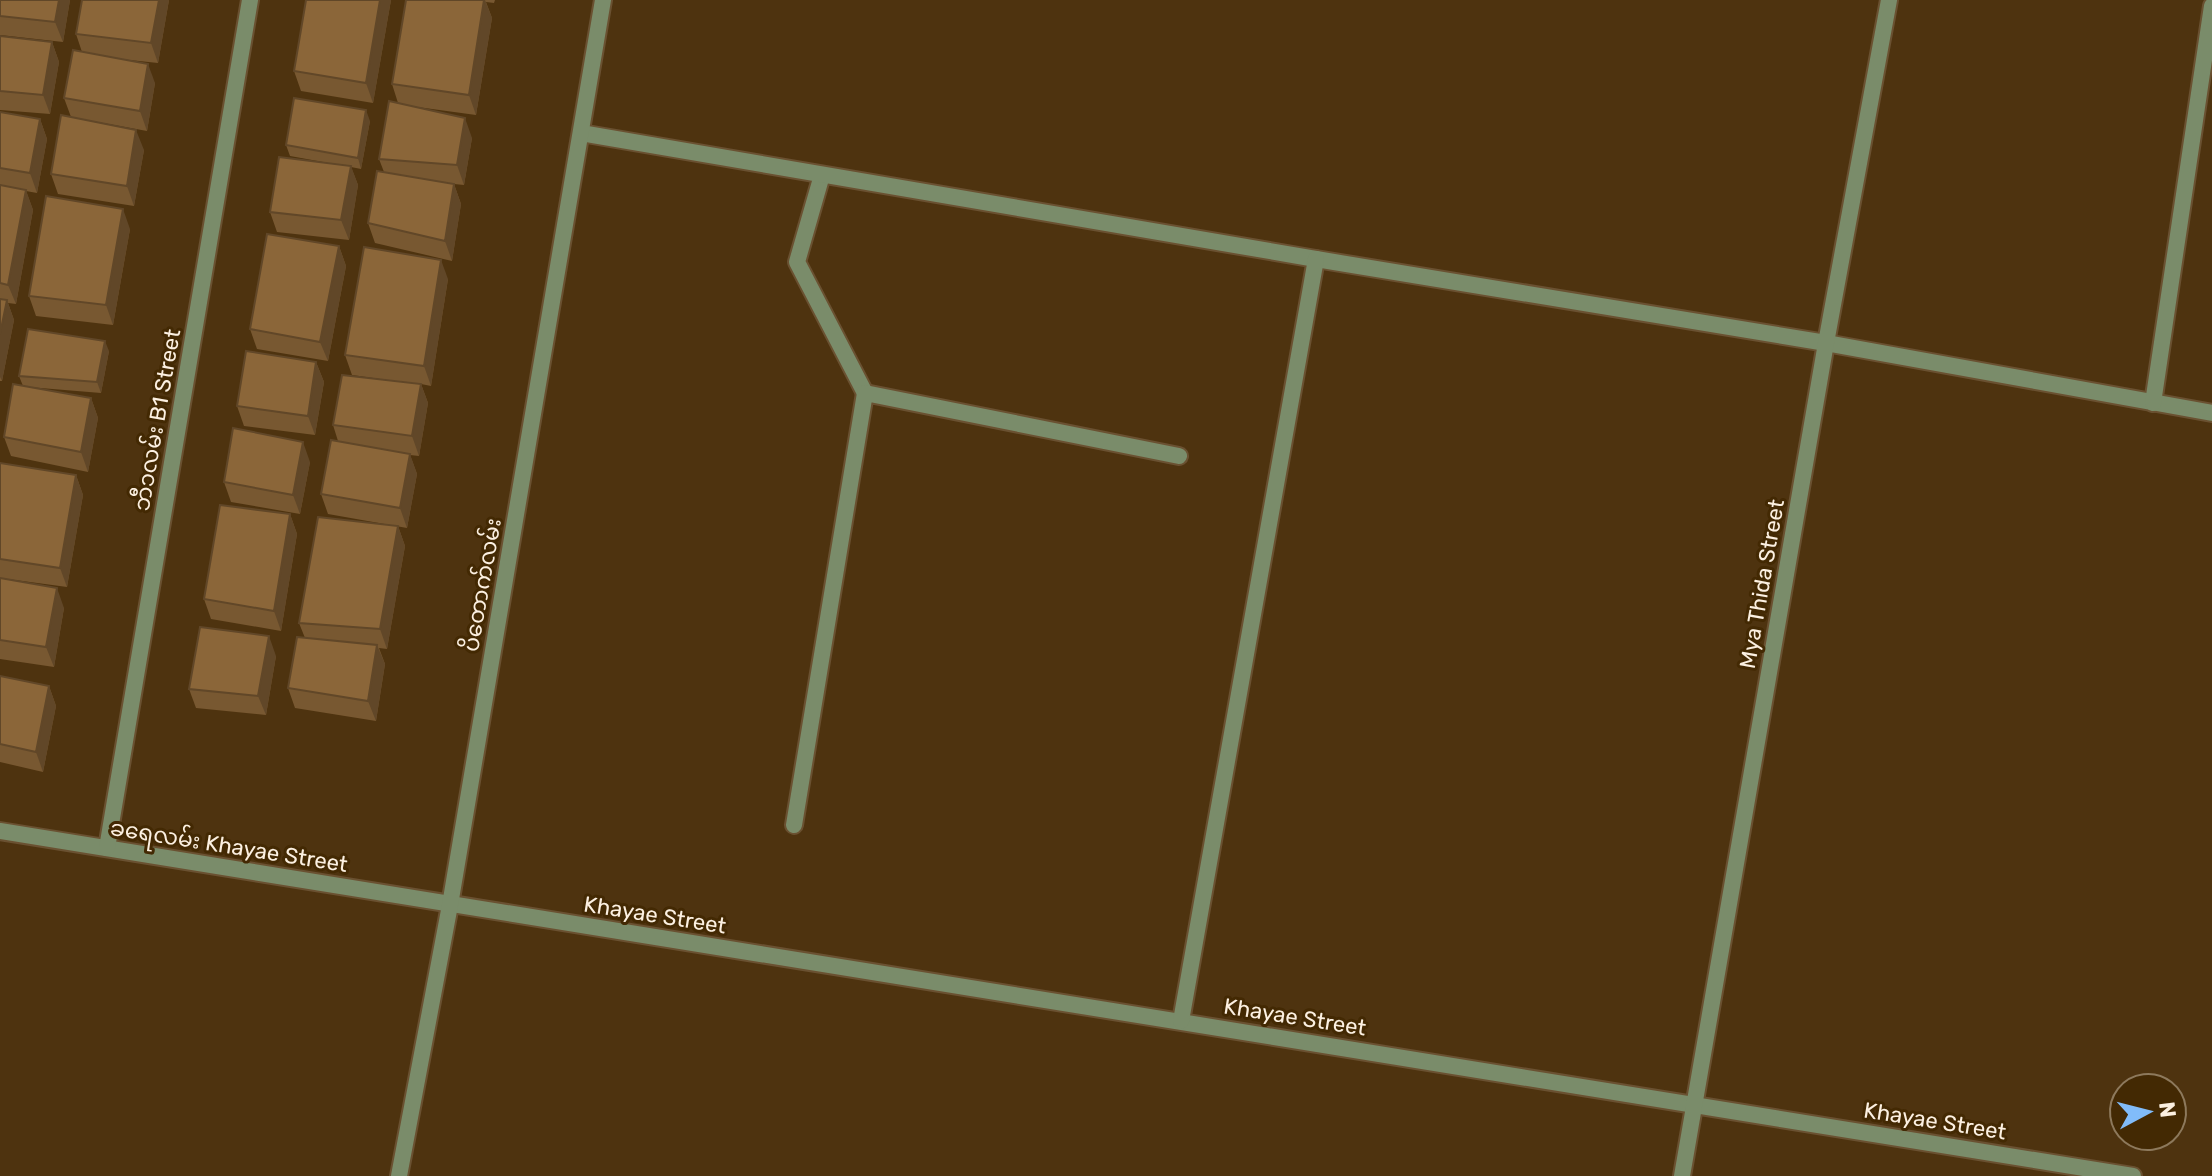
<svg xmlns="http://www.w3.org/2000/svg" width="2212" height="1176" viewBox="0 0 2212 1176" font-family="Rubik,'Noto Sans Myanmar',sans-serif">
  <rect width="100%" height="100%" fill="#4e330f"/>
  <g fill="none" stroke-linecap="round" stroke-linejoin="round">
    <defs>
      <g id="lane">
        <path d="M822,175L797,262L865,393"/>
        <path d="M794,825L865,393L1179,456"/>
      </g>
      <g id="street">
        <path d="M581,133L1316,259L1826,343L2212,413"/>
        <path d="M2153,403L2212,6"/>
        <path d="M0,831L2133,1176"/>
        <path d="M107,848L250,0"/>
        <path d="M1181,1021L1316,259"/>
        <path d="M399,1176L450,905L603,0"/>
        <path d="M1682,1176L1826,343L1889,0"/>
      </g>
    </defs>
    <use href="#lane" stroke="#6a5131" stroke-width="20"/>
    <use href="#street" stroke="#6a5131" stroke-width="20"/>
    <use href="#lane" stroke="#7a8c6a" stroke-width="16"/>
    <use href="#street" stroke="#7a8c6a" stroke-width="16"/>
  </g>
  <g fill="#785831">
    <path d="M0,0H70L63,42L0,35Z"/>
    <path d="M169,0L158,63L120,59L155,83L147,131L81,119L144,150L134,206L58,194L51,174L71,117L64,98L82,52L76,34Z"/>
    <path d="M306,0H391L373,103L301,91L294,71Z"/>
    <path d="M406,0H495L494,3L486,2L492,18L476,115L410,106L472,138L464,185L454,184L461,204L452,261L375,243L368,223L384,172L379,159L398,103L392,84Z"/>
    <path d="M0,36L52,42L59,62L50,114L0,110Z"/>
    <path d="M0,112L40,119L47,139L37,193L26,191L33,210L16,304L8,303L14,320L2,381H0Z"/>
    <path d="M370,121L361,169L351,167L358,185L349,240L277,232L270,212L334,164L290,156L286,145Z"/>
    <path d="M130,229L113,325L36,316L29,296Z"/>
    <path d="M339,246L346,266L328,361L257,349L250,329Z"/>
    <path d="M448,279L431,386L421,384L428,403L419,456L410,455L417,474L407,528L328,514L321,494L338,441L333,425L401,382L352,375L345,355Z"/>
    <path d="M109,351L101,393L28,387L91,398L98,418L88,472L11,456L4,437L23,386L19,376Z"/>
    <path d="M316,362L324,382L315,435L244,426L237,406Z"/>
    <path d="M310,462L300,514L231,502L224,482Z"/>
    <path d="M0,463L76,475L83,495L67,587L0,578Z"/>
    <path d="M290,514L297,534L281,631L211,619L204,599Z"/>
    <path d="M398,526L405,546L387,649L379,648L385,664L376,721L295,708L288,688L305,638L299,623Z"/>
    <path d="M0,578L64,608L54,667L0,659Z"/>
    <path d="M276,656L266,715L196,708L189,689Z"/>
    <path d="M0,676L49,686L56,706L43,772L0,762Z"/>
  </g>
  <g fill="#614728">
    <path d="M59,0H70L63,42L55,22Z"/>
    <path d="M159,0H169L158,63L151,43Z"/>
    <path d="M380,0H391L373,103L366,83Z"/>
    <path d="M484,0H485L492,18L476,115L469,95Z"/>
    <path d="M52,42L59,62L50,114L43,95Z"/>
    <path d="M148,64L155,83L147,131L140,111Z"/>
    <path d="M366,110L370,121L361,169L358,158Z"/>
    <path d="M465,118L472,138L464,185L457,165Z"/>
    <path d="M40,119L47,139L37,193L30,173Z"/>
    <path d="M136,130L144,150L134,206L127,186Z"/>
    <path d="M351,166L358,185L349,240L341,220Z"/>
    <path d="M454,184L461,204L452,261L445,241Z"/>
    <path d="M26,190L33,210L16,304L8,285Z"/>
    <path d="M123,209L130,229L113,325L106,305Z"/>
    <path d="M339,246L346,266L328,361L320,342Z"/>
    <path d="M441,260L448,279L431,386L424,366Z"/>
    <path d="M7,300L14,320L2,381L0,377V334Z"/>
    <path d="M105,341L109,351L101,393L97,382Z"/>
    <path d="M316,362L324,382L315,435L308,416Z"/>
    <path d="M421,384L428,403L419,456L412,436Z"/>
    <path d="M91,398L98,418L88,472L81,452Z"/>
    <path d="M303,442L310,462L300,514L293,495Z"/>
    <path d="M410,454L417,474L407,528L400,508Z"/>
    <path d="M76,475L83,495L67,587L60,568Z"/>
    <path d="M290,514L297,534L281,631L274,611Z"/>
    <path d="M398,526L405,546L387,649L380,629Z"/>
    <path d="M57,588L64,608L54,667L46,647Z"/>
    <path d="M269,636L276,656L266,715L258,696Z"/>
    <path d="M377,645L385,664L376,721L368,701Z"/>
    <path d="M49,686L56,706L43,772L36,752Z"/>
  </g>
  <g fill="#8b6639" stroke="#614728" stroke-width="2">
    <path d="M0,0H59L55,22L0,16Z"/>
    <path d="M82,0H159L151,43L76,34Z"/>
    <path d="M306,0H380L366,83L294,71Z"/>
    <path d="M406,0H484L469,95L392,84Z"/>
    <path d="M0,36L52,42L43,95L0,91Z"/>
    <path d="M73,50L148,64L140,111L64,98Z"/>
    <path d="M294,98L366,110L358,158L286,145Z"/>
    <path d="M389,101L465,118L457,165L379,159Z"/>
    <path d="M0,112L40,119L30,173L0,168Z"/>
    <path d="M61,115L136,130L127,186L51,174Z"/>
    <path d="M279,157L351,166L341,220L270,212Z"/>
    <path d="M377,171L454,184L445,241L368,223Z"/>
    <path d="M0,185L26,190L8,285L0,283Z"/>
    <path d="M46,196L123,209L106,305L29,296Z"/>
    <path d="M267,234L339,246L320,342L250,329Z"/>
    <path d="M364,247L441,260L424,366L345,355Z"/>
    <path d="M0,299L7,300L0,334Z"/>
    <path d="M28,329L105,341L97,382L19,376Z"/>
    <path d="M246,351L316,362L308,416L237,406Z"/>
    <path d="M342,375L421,384L412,436L333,425Z"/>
    <path d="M13,384L91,398L81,452L4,437Z"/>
    <path d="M233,428L303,442L293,495L224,482Z"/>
    <path d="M331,440L410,454L400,508L321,494Z"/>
    <path d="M0,463L76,475L60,568L0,559Z"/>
    <path d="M220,505L290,514L274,611L204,599Z"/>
    <path d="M318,517L398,526L380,629L299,623Z"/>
    <path d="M0,578L57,588L46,647L0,640Z"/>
    <path d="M200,627L269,636L258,696L189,689Z"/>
    <path d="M297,637L377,645L368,701L288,688Z"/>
    <path d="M0,676L49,686L36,752L0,744Z"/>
  </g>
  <g text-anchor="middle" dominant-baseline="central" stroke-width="6" stroke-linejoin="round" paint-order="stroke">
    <g font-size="22" fill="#fcf0e1" stroke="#432903">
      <text transform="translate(157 420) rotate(-80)">ဘီ၁လမ်း B1 Street</text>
      <text transform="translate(1762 584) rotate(-80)">Mya Thida Street</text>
      <text transform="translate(482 585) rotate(-80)">ပိတောက်လမ်း</text>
      <text transform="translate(229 846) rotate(9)">ခရေလမ်း Khayae Street</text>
      <text transform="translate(655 915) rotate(9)">Khayae Street</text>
      <text transform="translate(1295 1017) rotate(9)">Khayae Street</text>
      <text transform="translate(1935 1121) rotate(9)">Khayae Street</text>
    </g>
  </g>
  <g transform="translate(2148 1112) rotate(83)"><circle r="38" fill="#432903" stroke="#8d795c" stroke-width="2"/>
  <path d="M0-6L14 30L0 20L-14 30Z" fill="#81bcfa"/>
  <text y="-12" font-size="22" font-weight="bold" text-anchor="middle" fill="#fcf0e1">N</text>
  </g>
</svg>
